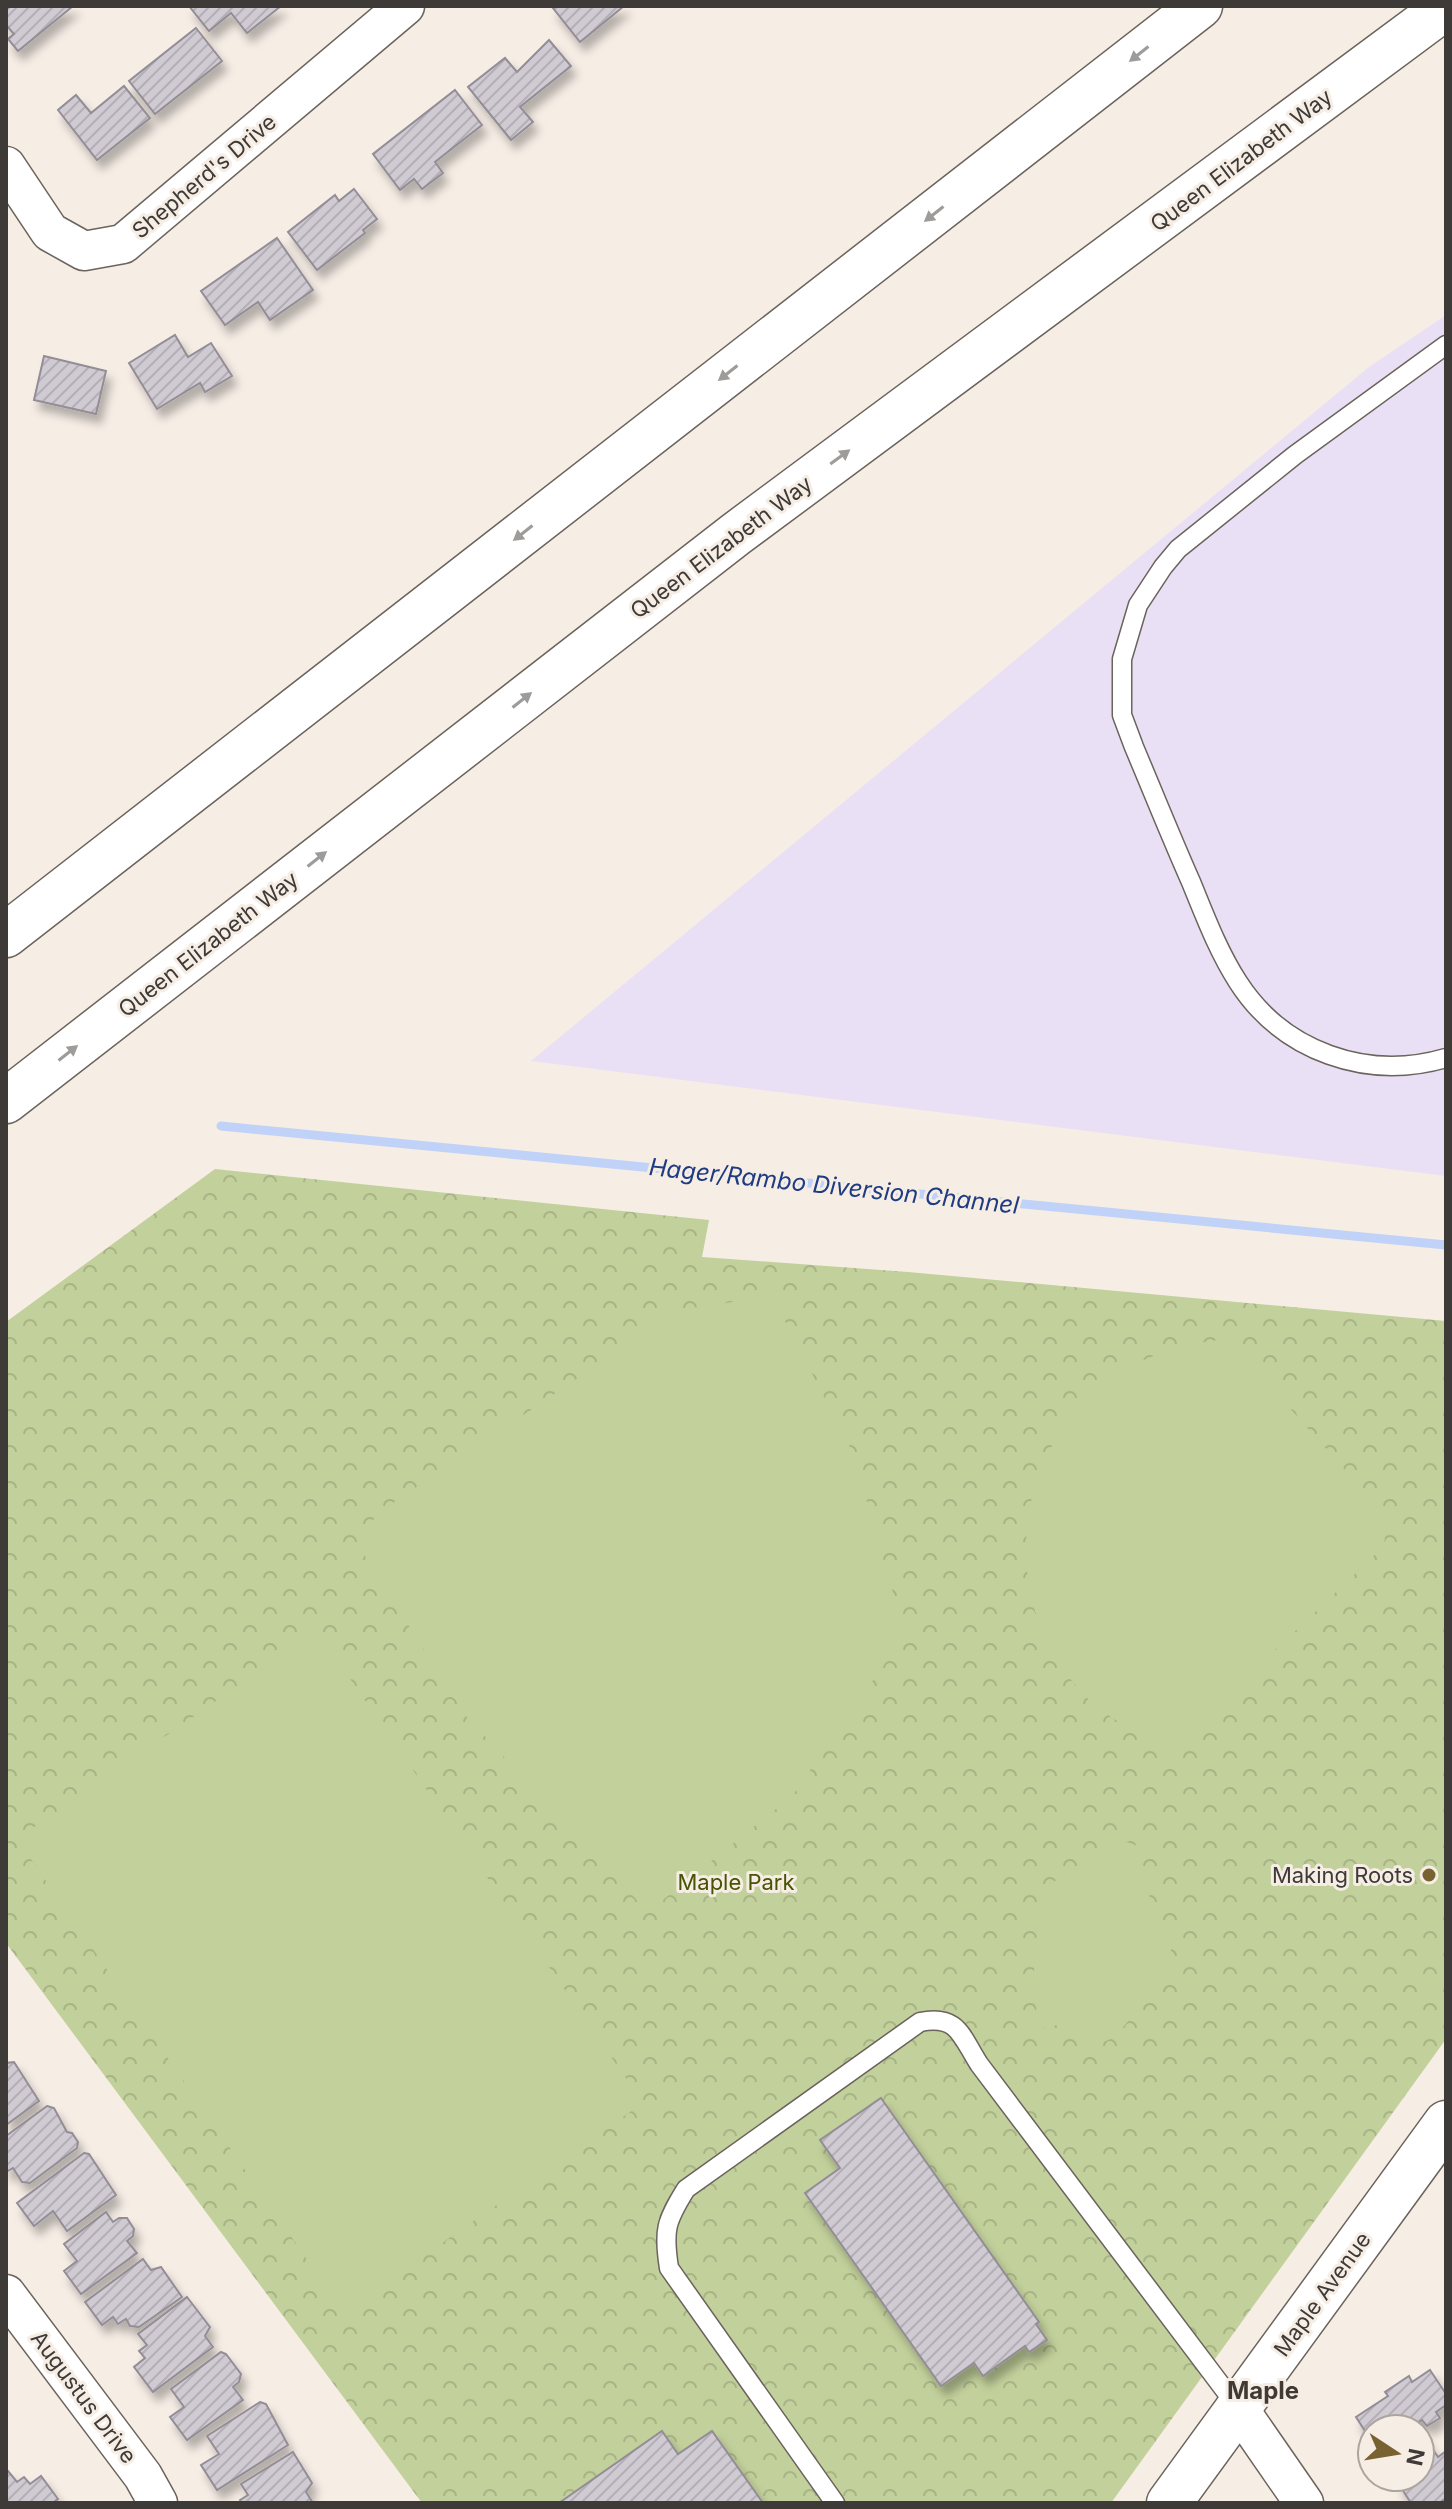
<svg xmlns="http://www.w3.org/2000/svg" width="1452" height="2509" viewBox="0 0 1452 2509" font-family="Inter,sans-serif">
  <defs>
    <pattern id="forest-crowns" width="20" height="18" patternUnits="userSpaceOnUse" patternTransform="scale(2)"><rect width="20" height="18" fill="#c2d09b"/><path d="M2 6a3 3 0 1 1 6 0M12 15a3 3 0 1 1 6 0" fill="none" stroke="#a8b386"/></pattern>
    <pattern id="building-hatch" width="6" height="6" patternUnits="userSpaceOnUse" patternTransform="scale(2)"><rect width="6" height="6" fill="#d0cad3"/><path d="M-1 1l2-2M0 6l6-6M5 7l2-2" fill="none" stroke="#b4aeb6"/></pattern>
    <filter id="shadow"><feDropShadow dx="5" dy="9" stdDeviation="4" flood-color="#0004"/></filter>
  </defs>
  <rect width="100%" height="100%" fill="#f6ede5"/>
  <path fill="#eae0f5" d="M1446,315V1176L531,1061L1369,367Z"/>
  <path fill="url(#forest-crowns)" d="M215,1169L709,1220L702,1257L908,1272L1446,1321V2039L1111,2503H422L6,1943V1322Z"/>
  <g fill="#c2d09b">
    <path d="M772,1296L853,1453L905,1635L792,1796L648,1912L465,1715L363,1553L375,1515L679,1310Z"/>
    <path d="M1228,1339L1387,1517L1384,1546L1173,1748C1144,1737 1117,1724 1094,1704C995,1617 1006,1450 1114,1377C1149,1353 1187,1343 1228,1339Z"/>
    <path d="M317,1631L643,2103L343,2312L17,1839Z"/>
    <path d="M1127,1842L1138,1846C1145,1869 1147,1896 1157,1918C1163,1929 1173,1937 1171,1950C1170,1969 1156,1983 1145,1998C1122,2030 1099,2070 1066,2018L1046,2032L1037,2015L1033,1985L1040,1892L1063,1875Z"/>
  </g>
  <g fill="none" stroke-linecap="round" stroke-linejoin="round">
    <path stroke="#c0d2f7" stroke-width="9" d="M221,1126L1446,1245"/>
  </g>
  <g fill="url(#building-hatch)" stroke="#938d96" stroke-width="2" filter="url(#shadow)">
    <path d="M11,6H73L18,51L8,39L14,34L6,25V10Z"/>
    <path d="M189,6H281L247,33L231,13L209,31Z"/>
    <path d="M555,6H624L580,42L553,8Z"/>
    <path d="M196,28L222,61L155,114L129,81Z"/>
    <path d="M549,40L571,66L520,107L533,122L511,140L468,87L505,58L517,72Z"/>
    <path d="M124,86L150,118L97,160L58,110L76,95L91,113Z"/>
    <path d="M455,90L482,125L435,162L443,173L422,189L414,179L400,190L373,154Z"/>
    <path d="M354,189L377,219L363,230L365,233L317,270L288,232L335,195L339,201Z"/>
    <path d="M277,238L313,290L270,320L258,302L225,325L201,291Z"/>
    <path d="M175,335L188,357L211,343L232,376L205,392L200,383L157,409L129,363Z"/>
    <path d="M44,356L106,371L96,414L34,400Z"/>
    <path d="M14,2062L39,2101L6,2125V2063Z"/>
    <path d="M881,2098L1039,2322L1036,2324L1047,2340L1029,2352L1025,2346L983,2376L974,2363L941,2386L805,2193L840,2168L820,2140Z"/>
    <path d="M47,2106L54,2108L67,2132L72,2133L78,2142L77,2148L30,2183L22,2182L13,2168L6,2172V2136Z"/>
    <path d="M84,2153L89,2154L116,2195L67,2231L53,2211L34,2226L17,2203Z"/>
    <path d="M106,2212L113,2222L119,2218H127L134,2229L133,2236L127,2241L137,2253L81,2294L64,2271L77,2261L64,2244Z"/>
    <path d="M143,2259L151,2270L161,2267L182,2297L139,2327L130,2326L126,2319L118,2324L113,2317L102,2325L85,2302Z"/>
    <path d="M187,2297L210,2327L205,2336L213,2347L153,2392L134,2367L145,2358L139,2351L147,2345L138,2334Z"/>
    <path d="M221,2352L226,2354L241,2374L239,2382L233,2387L243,2400L187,2440L170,2417L184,2407L171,2389Z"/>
    <path d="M1430,2370L1446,2394V2405L1436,2412L1440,2418L1427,2426L1422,2420L1408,2429H1372V2442L1356,2417L1388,2396L1385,2392L1409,2376L1412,2382Z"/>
    <path d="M260,2402L266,2404L288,2445L217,2490L201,2465L219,2454L207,2436Z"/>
    <path d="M662,2431L678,2454L712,2431L763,2503H559Z"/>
    <path d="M1423,2435L1438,2457L1446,2451V2498L1439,2503H1411L1398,2483L1404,2479L1403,2477H1420V2437Z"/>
    <path d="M293,2452L312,2483L306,2492L313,2503H242L240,2500L248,2495L241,2484Z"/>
    <path d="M8,2471L17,2482L24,2477L30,2484L41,2476L58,2499L53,2503H6V2472Z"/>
  </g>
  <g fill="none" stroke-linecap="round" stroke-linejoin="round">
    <defs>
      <g id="lane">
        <path d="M1446,345L1295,455L1178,549L1163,567L1138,605L1122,659V715L1134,747C1153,792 1171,837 1191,882C1205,916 1218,951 1238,982C1283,1052 1367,1081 1446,1058"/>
        <path d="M835,2503L669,2268C663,2230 666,2221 686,2189L920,2022C958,2014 961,2036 979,2064L1239,2409"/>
      </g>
      <g id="street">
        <path d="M6,166L50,232L84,251L123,244L405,6"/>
        <path d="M6,2294L143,2476L158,2503"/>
        <path d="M1239,2409L1304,2503"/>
      </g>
      <path id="secondary" d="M1169,2503L1446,2123"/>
      <g id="highway">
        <path d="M6,935L1200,6"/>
        <path d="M6,1101L736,534L1446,7"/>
      </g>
    </defs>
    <use href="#lane" stroke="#6b635c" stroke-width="21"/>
    <use href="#street" stroke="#6b635c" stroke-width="41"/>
    <use href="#secondary" stroke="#6b635c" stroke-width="47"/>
    <use href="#highway" stroke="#6b635c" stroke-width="47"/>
    <use href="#lane" stroke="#fff" stroke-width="18"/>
    <use href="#street" stroke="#fff" stroke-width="38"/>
    <use href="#secondary" stroke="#fff" stroke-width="44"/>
    <use href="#highway" stroke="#fff" stroke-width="44"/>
  </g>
  <defs><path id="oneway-solid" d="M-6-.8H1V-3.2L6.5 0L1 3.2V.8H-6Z" transform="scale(2)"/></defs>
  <g fill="#9e9c9b">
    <use href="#oneway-solid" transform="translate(1139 54) rotate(142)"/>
    <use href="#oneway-solid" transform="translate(934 214) rotate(142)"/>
    <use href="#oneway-solid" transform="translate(728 373) rotate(142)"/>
    <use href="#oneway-solid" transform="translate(840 457) rotate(-36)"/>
    <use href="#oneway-solid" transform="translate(523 533) rotate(142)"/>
    <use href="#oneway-solid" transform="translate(522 700) rotate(-38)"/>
    <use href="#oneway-solid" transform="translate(317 859) rotate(-38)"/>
    <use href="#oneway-solid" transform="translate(68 1053) rotate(-38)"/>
  </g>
  <circle fill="#796232" stroke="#f6ede5" stroke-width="3" cx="1429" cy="1875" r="8"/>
  <g text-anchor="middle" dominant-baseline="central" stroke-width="6" stroke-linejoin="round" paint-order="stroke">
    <g font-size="22" fill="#3e3a37" stroke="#f6ede5">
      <text transform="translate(1241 160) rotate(-37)">Queen Elizabeth Way</text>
      <text transform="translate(204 176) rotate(-40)">Shepherd's Drive</text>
      <text transform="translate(721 547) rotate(-37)">Queen Elizabeth Way</text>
      <text transform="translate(208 944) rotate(-38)">Queen Elizabeth Way</text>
      <text transform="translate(1322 2294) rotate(-54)">Maple Avenue</text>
      <text transform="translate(84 2397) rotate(53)">Augustus Drive</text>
    </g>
    <g font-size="22" fill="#3e3a37" stroke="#f6ede5" text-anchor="end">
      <text x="1413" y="1875">Making Roots</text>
    </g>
    <g font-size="22" fill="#475403" stroke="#f6ede5">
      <text x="736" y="1882">Maple Park</text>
    </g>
    <g font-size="24" font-style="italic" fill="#1f3b81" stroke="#f6ede5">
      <text transform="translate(834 1186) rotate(6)">Hager/Rambo Diversion Channel</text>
    </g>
    <g font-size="24" font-weight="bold" fill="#413933" stroke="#f6ede5">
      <text x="1263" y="2390">Maple</text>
    </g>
  </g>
  <rect width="1452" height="2509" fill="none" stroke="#3e3a37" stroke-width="16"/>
  <g transform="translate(1396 2453) rotate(102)"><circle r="38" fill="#f6ede5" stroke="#aca59f" stroke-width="2"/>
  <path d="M0-6L14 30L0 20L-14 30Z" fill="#796232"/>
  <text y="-12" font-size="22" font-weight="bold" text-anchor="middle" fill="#3e3a37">N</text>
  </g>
</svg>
